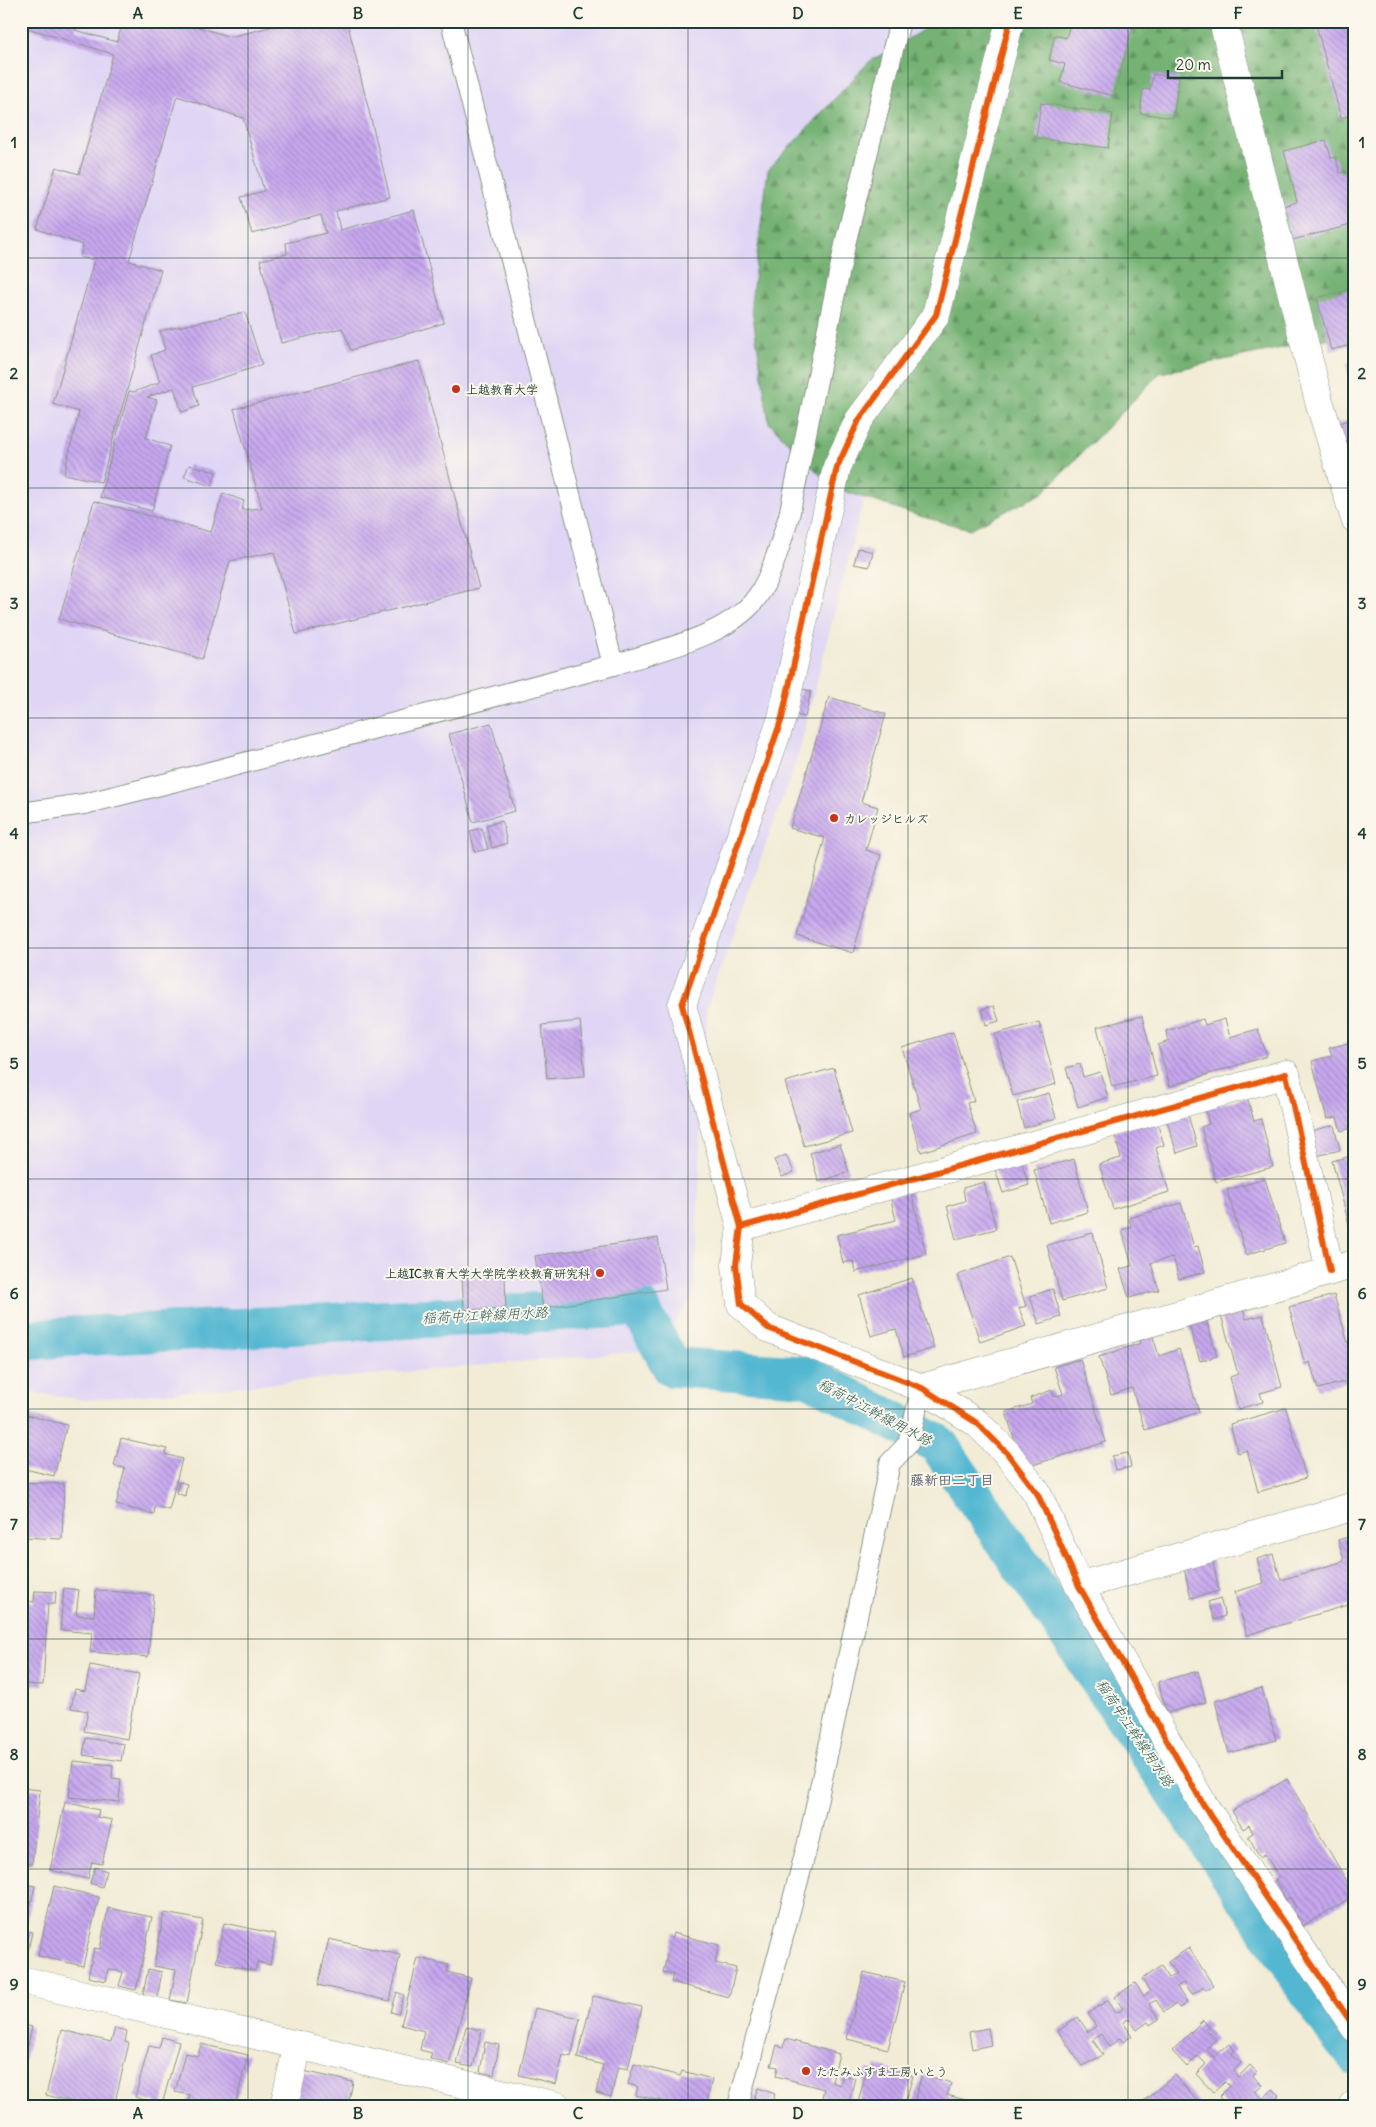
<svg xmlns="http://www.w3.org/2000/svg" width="1376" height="2127" viewBox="0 0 1376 2127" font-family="Delius,'Klee One',sans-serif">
  <defs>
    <pattern id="forest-firs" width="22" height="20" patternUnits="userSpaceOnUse" patternTransform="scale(1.25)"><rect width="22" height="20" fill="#74b273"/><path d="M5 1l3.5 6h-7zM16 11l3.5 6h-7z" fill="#5f925f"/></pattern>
    <pattern id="building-back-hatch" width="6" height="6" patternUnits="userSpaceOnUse" patternTransform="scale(1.25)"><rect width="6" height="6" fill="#c7a7ef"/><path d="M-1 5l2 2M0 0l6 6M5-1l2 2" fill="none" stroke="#a189c2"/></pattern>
  </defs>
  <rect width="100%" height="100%" fill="#fbf7ec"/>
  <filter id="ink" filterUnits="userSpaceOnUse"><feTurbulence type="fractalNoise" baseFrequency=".02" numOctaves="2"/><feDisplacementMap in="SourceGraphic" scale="10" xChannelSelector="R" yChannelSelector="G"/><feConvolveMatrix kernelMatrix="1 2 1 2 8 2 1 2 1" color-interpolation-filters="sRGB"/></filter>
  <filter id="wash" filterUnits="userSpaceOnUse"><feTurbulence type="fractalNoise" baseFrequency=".0096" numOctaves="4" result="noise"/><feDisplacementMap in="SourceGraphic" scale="20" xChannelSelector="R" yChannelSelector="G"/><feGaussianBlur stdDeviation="1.12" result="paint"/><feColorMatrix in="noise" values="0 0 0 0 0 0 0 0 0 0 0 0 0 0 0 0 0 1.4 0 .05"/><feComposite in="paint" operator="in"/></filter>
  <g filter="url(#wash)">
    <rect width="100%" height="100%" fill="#f2ecd6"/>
    <path fill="#dfd5f5" d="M21,21H985L798,756L707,1007L694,1295L656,1350L86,1400L21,1391Z"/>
    <path fill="url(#forest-firs)" stroke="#4a7854" d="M938,21H1355V333L1160,373L1043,493L970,529L919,516L832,487L769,423L751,303L768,170L869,62Z"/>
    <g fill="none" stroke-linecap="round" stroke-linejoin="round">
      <path stroke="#52b7d1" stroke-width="40" d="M21,1341L64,1337L639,1307L672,1367L807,1376L938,1444L1078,1648L1335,2030L1355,2055"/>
    </g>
    <g id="blocks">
      <g fill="url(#building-back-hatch)">
        <path d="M21,21H78L75,30L117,42L123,21H180L230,37L294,21H347L390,197L336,211L340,230L414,210L444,323L351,350L342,328L281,343L260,260L287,254L286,243L326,233L321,215L252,234L241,197L264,191L243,118L177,96L129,261L161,270L101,482L64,474L79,412L53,404L94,260L80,257L83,245L37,229L56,167L79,174L113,54L24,27L21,36Z"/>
        <path d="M1071,21H1134L1114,96L1060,82L1065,64L1049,60L1055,35L1066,38Z"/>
        <path d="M1315,21H1355V114L1341,118Z"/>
        <path d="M1153,74L1179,78L1173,118L1140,113L1143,89L1150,90Z"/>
        <path d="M1041,103L1113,114L1108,148L1036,138Z"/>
        <path d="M1326,140L1331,158L1336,157L1340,173L1348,171L1355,197V224L1292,240L1283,206L1297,202L1284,151Z"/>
        <path d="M1355,288V344L1331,350L1317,298Z"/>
        <path d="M245,312L262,365L193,387L199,406L182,412L174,388L147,397L157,400L146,438L170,446L152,511L100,497L129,391L134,392L160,382L151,355L165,350L160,331Z"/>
        <path d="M419,361L479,588L296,634L274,552L230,561L202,659L59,619L94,501L211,532L223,493L244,501L242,510L262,508L234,409Z"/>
        <path d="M1355,361V390H1354L1346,364Z"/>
        <path d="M1355,418V450L1344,454L1334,425Z"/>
        <path d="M189,465L216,472L212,486L184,477Z"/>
        <path d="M858,548L873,552L869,567L854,564Z"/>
        <path d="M801,689L811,691L805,717L795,715Z"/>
        <path d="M829,697L886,714L861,802L878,807L866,850L881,855L853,953L797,936L825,838L790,828Z"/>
        <path d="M491,723L515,811L473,822L449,734Z"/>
        <path d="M502,821L507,843L492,848L486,825Z"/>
        <path d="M482,828L488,849L475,852L470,831Z"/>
        <path d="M994,1006L999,1021L986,1025L982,1009Z"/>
        <path d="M1142,1016L1157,1076L1112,1087L1097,1027Z"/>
        <path d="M1203,1019L1205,1025L1225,1019L1230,1037L1258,1029L1267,1056L1170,1086L1158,1045L1169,1041L1166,1031Z"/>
        <path d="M580,1021L585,1076L547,1079L542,1025Z"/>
        <path d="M1039,1022L1056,1084L1013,1096L995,1034Z"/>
        <path d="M953,1032L974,1101L967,1103L977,1134L921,1152L909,1113L921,1109L902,1048Z"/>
        <path d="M1353,1042L1355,1127L1341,1131L1337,1117L1327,1119L1312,1061L1332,1056L1329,1048Z"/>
        <path d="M1080,1064L1083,1077L1100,1072L1108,1097L1078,1107L1066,1068Z"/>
        <path d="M834,1068L852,1133L804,1146L785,1082Z"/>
        <path d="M1049,1093L1056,1118L1024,1128L1017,1102Z"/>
        <path d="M1247,1097L1254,1121L1261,1119L1273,1167L1216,1182L1201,1127L1209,1124L1205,1108Z"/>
        <path d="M1187,1111L1197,1146L1177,1153L1166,1118Z"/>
        <path d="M1156,1119L1164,1145L1156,1148L1169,1192L1113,1209L1099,1164L1121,1158L1114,1132Z"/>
        <path d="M1334,1125L1340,1150L1309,1158L1303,1133Z"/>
        <path d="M840,1144L849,1172L819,1182L810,1153Z"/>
        <path d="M786,1155L794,1172L782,1177L774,1160Z"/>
        <path d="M1019,1155L1029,1185L1003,1193L993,1163Z"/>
        <path d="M1355,1155V1234L1352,1235L1332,1161Z"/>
        <path d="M1074,1159L1088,1212L1049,1223L1034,1170Z"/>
        <path d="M1265,1179L1285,1243L1246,1255L1227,1190Z"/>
        <path d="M984,1182L996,1229L956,1239L947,1206L965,1201L963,1188Z"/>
        <path d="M911,1191L926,1254L855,1272L853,1261L843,1263L837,1235L896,1220L890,1196Z"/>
        <path d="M1181,1203L1194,1247L1198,1246L1205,1272L1179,1279L1173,1257L1151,1263L1159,1290L1129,1298L1120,1269L1132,1266L1122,1230L1131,1227L1129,1218Z"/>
        <path d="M1093,1233L1108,1288L1062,1301L1047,1245Z"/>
        <path d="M658,1238L666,1289L543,1308L535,1256Z"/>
        <path d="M1010,1257L1026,1306L1019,1308L1026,1326L980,1342L958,1275Z"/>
        <path d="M505,1275L506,1308L464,1310L462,1277Z"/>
        <path d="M912,1278L934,1348L904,1357L896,1329L871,1336L859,1295Z"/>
        <path d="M1053,1289L1061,1317L1039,1324L1030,1296Z"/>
        <path d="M1334,1295L1355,1367V1379L1318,1389L1310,1362L1305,1364L1289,1307Z"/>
        <path d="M1243,1309L1246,1319L1263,1315L1282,1387L1260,1393L1263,1402L1238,1409L1230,1377L1238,1374L1221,1315Z"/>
        <path d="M1206,1319L1217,1356L1200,1361L1189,1325Z"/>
        <path d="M1152,1333L1159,1356L1179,1349L1199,1412L1145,1430L1132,1388L1111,1395L1099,1357L1141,1343L1139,1337Z"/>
        <path d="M1080,1359L1106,1442L1023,1468L1006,1412L1032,1404L1030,1398L1052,1390L1054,1397L1063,1394L1054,1367Z"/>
        <path d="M1286,1408L1306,1478L1258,1492L1247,1450L1238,1453L1230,1424Z"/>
        <path d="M27,1415L67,1425L54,1476L21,1468V1429L23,1430Z"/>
        <path d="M121,1438L167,1449L165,1454L182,1459L169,1510L155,1506L154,1514L116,1505L125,1468L114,1466Z"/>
        <path d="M1128,1453L1131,1467L1115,1470L1112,1456Z"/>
        <path d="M21,1482L64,1484L62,1539L21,1537Z"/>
        <path d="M179,1482L187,1484L185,1496L176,1493Z"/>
        <path d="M1355,1535V1603L1247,1635L1235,1592L1264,1583L1257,1559L1273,1554L1281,1580L1344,1561L1338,1540Z"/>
        <path d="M1212,1558L1219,1591L1191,1598L1183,1564Z"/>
        <path d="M64,1588L79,1590L76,1615L94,1616L96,1590L154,1595L148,1657L90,1652L92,1633L60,1630Z"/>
        <path d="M35,1591L56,1592L55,1604H48L43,1685L21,1684V1601L34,1602Z"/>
        <path d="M1220,1598L1225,1616L1214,1620L1208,1602Z"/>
        <path d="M90,1665L139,1674L127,1739L84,1731L88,1711L71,1708L75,1689L85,1691Z"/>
        <path d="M1198,1671L1206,1702L1167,1713L1158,1682Z"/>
        <path d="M1262,1688L1276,1740L1229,1753L1215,1701Z"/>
        <path d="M86,1738L124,1744L121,1761L83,1755Z"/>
        <path d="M73,1761L113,1765L112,1778L121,1779L119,1802L69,1797Z"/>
        <path d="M1287,1779L1355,1895L1303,1926L1293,1909L1296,1907L1290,1897L1286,1900L1275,1880L1279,1877L1265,1854L1260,1857L1248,1836L1253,1833L1249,1825L1243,1829L1232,1811Z"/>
        <path d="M21,1788L40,1790L32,1864L21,1863Z"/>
        <path d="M65,1802L99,1810L97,1817L112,1820L102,1864L92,1862L88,1879L50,1870Z"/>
        <path d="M95,1867L107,1871L102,1887L90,1883Z"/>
        <path d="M21,1883L35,1886L25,1930L32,1932L25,1965L21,1964Z"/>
        <path d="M54,1886L99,1897L83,1966L38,1956Z"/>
        <path d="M108,1908L152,1917L136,1990L119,1986L123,1972L108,1969L106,1981L88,1977L94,1948L100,1949Z"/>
        <path d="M164,1913L203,1920L187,2003L170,2000L176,1970L154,1966Z"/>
        <path d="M224,1923L276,1934L270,1965L257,1962L255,1971L216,1962Z"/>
        <path d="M673,1933L719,1945L715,1963L736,1968L729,1997L671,1982L673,1974L663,1972Z"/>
        <path d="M329,1939L400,1955L390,2001L318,1985Z"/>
        <path d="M1189,1948L1213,1985L1206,1990L1204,1987L1191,1995L1183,1983L1177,1987L1187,2003L1179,2008L1176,2004L1164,2012L1156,2000L1149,2004L1159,2019L1150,2025L1148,2022L1137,2030L1129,2019L1123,2022L1132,2036L1123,2042L1120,2038L1109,2047L1101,2034L1093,2040L1103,2055L1082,2066L1058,2031L1078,2017L1088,2032L1096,2026L1088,2014L1108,2000L1116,2013L1123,2009L1115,1997L1135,1983L1144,1996L1150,1992L1142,1979L1161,1966L1169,1978L1176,1974L1168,1962Z"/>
        <path d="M418,1958L449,1965L447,1972L471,1978L449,2064L430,2059L432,2053L420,2050L424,2031L401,2025Z"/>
        <path d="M148,1969L162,1972L157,1998L143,1995Z"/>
        <path d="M864,1972L905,1982L888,2049L847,2039Z"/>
        <path d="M397,1992L404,1995L398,2014L391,2012Z"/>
        <path d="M593,1996L642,2007L628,2069L618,2067L611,2097L596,2093L603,2065L577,2058Z"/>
        <path d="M535,2008L580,2018L571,2057L563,2055L556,2084L519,2075Z"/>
        <path d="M1203,2020L1209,2026L1206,2029L1216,2039L1206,2049L1214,2057L1229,2044L1235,2050L1232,2054L1241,2063L1233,2072L1238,2077L1250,2065L1257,2072L1253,2076L1262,2085L1255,2091L1263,2099L1273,2089L1279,2095L1276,2098L1283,2106H1249L1247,2104L1245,2106H1227L1219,2097L1230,2086L1225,2081L1213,2092L1196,2074L1206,2064L1198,2056L1187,2067L1172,2051Z"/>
        <path d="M21,2024L32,2027L22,2072H21Z"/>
        <path d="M466,2027L482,2030L473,2067L457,2064Z"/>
        <path d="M115,2028L127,2031L125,2042L129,2043L114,2106H89L46,2095L62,2030L111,2042Z"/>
        <path d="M988,2028L991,2045L972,2049L969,2032Z"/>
        <path d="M162,2037L179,2042L162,2105L135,2097L149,2046L159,2048Z"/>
        <path d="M786,2039L839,2054L832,2082L840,2085L843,2075L855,2078L848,2106H834L821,2102L824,2089L776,2076L778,2067L771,2066L777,2045L783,2047Z"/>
        <path d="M485,2042L499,2045L494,2075L480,2072Z"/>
        <path d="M201,2044L248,2055L235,2106H203L188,2102L190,2095L175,2092L185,2053L198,2056Z"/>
        <path d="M634,2064L680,2076L682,2071L712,2079L706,2106H669V2103L636,2095L638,2087L628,2084Z"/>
        <path d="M877,2066L913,2076L904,2106H857L867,2069L875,2071Z"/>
        <path d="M299,2070L353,2082L348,2106H306L291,2102Z"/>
        <path d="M922,2074L951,2083L947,2095L969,2101L967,2106H913Z"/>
        <path d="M1175,2075L1201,2106H1142L1140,2104Z"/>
        <path d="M758,2088L775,2094L770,2106H751Z"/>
      </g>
    </g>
  </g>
  <g filter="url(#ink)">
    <use href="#blocks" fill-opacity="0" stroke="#889485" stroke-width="1"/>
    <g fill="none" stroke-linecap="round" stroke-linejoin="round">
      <defs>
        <g id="service">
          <path d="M613,665C659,650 735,636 761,591C774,568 781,541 789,516L846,240L900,21"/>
          <path d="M21,813L84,804L180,780L613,665L451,21"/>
          <path d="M738,2106L809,1839L890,1463L908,1444L922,1388"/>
        </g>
        <g id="minor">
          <path d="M1010,21L936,315L859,420L837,467L782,718L682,1005L741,1227L736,1265L741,1304L768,1328L922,1388L977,1423L1007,1453L1037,1493L1079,1586L1203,1804L1355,2028"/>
          <path d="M1223,21L1319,401L1355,519"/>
          <path d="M741,1227L1286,1074L1330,1271"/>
          <path d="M922,1388L1355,1264"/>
          <path d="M1079,1586L1355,1506"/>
          <path d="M21,1980L557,2106"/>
          <path d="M284,2106L298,2045"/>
        </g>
        <path id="tertiary" d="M1353,2106L1355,2104"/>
      </defs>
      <use href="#service" stroke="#889485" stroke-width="22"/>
      <use href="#minor" stroke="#889485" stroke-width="29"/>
      <use href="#tertiary" stroke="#889485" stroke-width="29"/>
      <use href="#service" stroke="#fff" stroke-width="20"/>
      <use href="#minor" stroke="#fff" stroke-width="28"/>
      <use href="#tertiary" stroke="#fff" stroke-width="28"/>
      <defs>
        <g id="cycleway">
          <path d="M1010,21L936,315L859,420L837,467L782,718L682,1005L741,1227L736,1265L741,1304L768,1328L922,1388L977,1423L1007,1453L1037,1493L1079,1586L1203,1804L1355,2028"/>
          <path d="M741,1227L1286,1074L1330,1271"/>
        </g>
      </defs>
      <use href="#cycleway" stroke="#fbf7ec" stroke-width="9"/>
      <use href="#cycleway" stroke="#e8590c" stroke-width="6"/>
    </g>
  </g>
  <path fill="none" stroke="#1f3d34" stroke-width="1" stroke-opacity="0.55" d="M248,21V2106M468,21V2106M688,21V2106M908,21V2106M1128,21V2106M21,258H1355M21,488H1355M21,718H1355M21,948H1355M21,1179H1355M21,1409H1355M21,1639H1355M21,1869H1355"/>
  <g fill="#c8321e" stroke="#fbf7ec" stroke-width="2">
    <circle cx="456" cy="389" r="5"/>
    <circle cx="834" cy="818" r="5"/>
    <circle cx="600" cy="1273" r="5"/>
    <circle cx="806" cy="2071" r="5"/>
  </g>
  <g text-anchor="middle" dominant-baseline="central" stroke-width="4" stroke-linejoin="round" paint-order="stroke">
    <g font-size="12" font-weight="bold" fill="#1f3d34" stroke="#fbf7ec" text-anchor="start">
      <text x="466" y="389">上越教育大学</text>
      <text x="844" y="818">カレッジヒルズ</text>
      <text x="590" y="1273" text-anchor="end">上越IC教育大学大学院学校教育研究科</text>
      <text x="816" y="2071">たたみふすま工房いとう</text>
    </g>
    <g font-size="14" font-style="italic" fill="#2c5c5b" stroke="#fbf7ec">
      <text transform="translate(485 1315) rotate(-3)">稲荷中江幹線用水路</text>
      <text transform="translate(875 1412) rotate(28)">稲荷中江幹線用水路</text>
      <text transform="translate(1135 1733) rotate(56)">稲荷中江幹線用水路</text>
    </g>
    <g font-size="14" font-weight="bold" fill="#5a6275" stroke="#fbf7ec">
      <text x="952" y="1480">藤新田二丁目</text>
    </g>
  </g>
  <rect width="1376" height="2127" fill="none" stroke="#fbf7ec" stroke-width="55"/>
  <path d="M1168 70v8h114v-8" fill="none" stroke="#1f3d34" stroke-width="2.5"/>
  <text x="1176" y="70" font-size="15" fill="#1f3d34" stroke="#fbf7ec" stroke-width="4" paint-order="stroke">20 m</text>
  <rect x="28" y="28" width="1320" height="2072" fill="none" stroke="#1f3d34" stroke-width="2"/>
  <g font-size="16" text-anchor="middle" font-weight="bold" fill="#1f3d34">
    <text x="138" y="19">A</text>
    <text x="358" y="19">B</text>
    <text x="578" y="19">C</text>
    <text x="798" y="19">D</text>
    <text x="1018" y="19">E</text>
    <text x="1238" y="19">F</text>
    <text x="14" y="148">1</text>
    <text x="1362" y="148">1</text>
    <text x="14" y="379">2</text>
    <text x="1362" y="379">2</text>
    <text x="14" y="609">3</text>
    <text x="1362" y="609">3</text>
    <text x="14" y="839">4</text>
    <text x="1362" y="839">4</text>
    <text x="14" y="1069">5</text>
    <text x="1362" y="1069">5</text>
    <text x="14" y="1299">6</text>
    <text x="1362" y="1299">6</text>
    <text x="14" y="1530">7</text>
    <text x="1362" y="1530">7</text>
    <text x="14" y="1760">8</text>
    <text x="1362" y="1760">8</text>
    <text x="14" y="1990">9</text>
    <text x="1362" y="1990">9</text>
    <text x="138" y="2119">A</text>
    <text x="358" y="2119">B</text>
    <text x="578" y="2119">C</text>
    <text x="798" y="2119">D</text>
    <text x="1018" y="2119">E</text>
    <text x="1238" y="2119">F</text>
  </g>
</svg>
